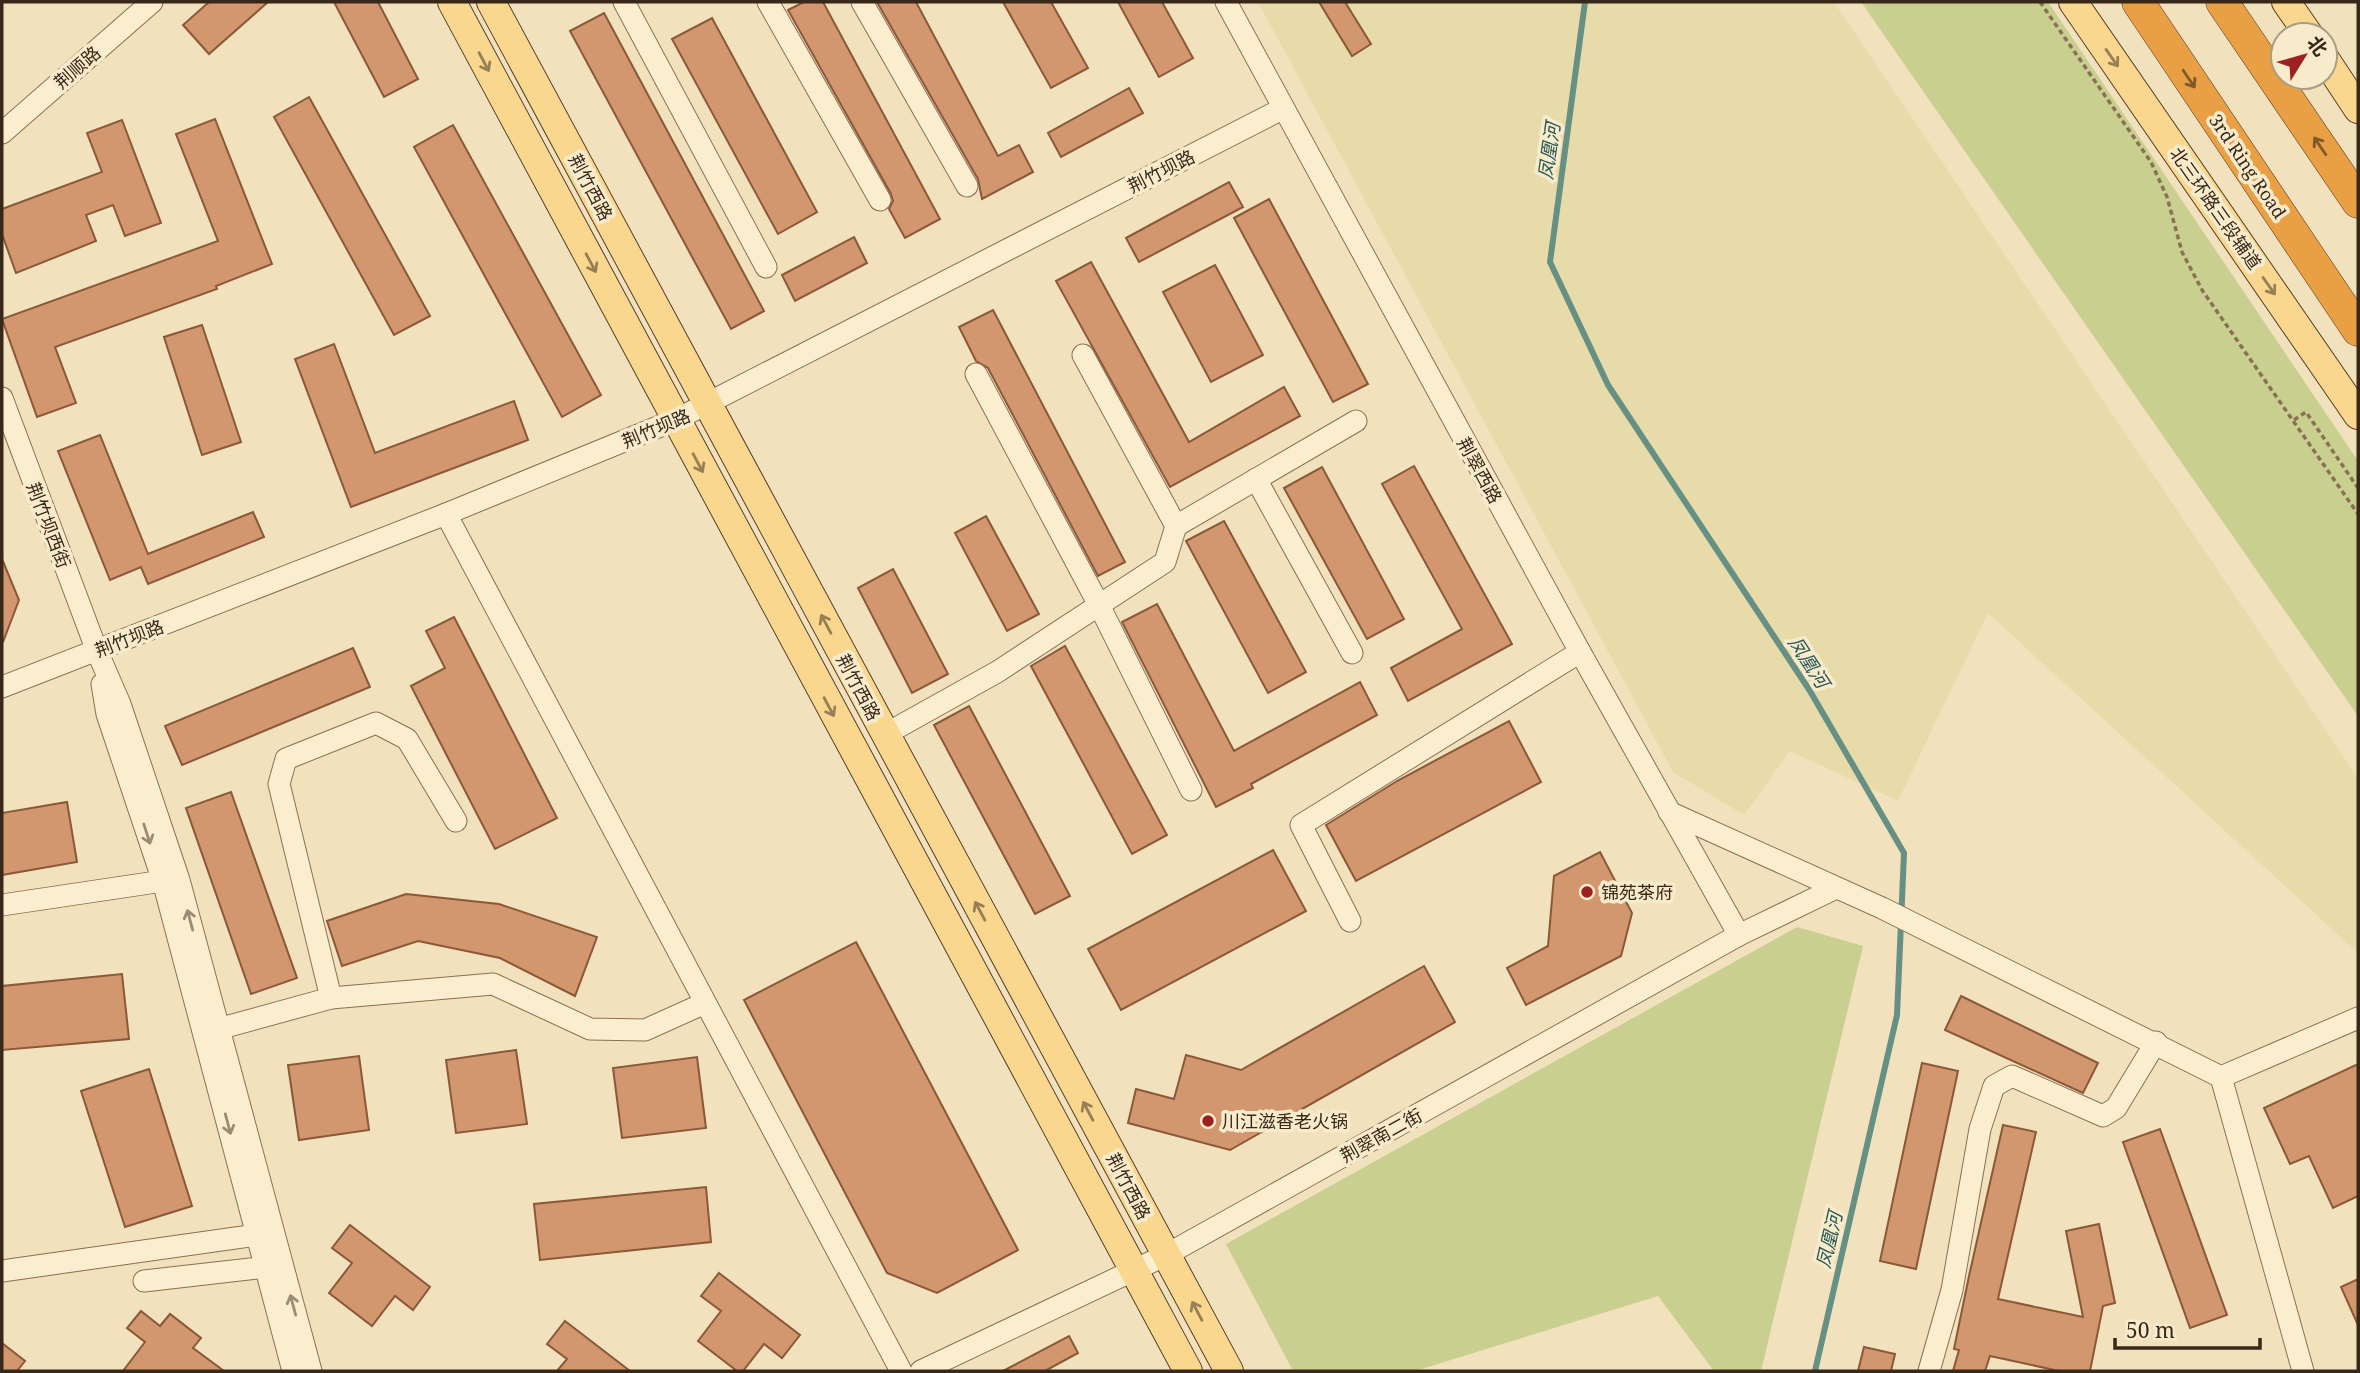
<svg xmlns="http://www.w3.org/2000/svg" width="2360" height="1373" viewBox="0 0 2360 1373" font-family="'Noto Serif','Noto Sans SC',serif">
  <rect width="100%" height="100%" fill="#f1e1bc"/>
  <path fill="#e7dca9" d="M1258,2H1834L2358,778V953L1988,613L1898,801L1790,751L1744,815L1673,772Z"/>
  <g fill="#c9cf8f">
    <path d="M1861,2H2048L2358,461V716Z"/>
    <path d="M1797,927L1863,946L1761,1371H1714L1658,1296L1415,1371H1293L1226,1244Z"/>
  </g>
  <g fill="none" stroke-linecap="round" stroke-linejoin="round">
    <path stroke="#679085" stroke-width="6" d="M1585,2L1550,262L1608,385L1810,691L1904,853L1897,1015L1815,1371"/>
  </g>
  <g fill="#d2976e" stroke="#8b5838" stroke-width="2">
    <path d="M209,2H268L209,54L183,25Z"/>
    <path d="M334,2H378L418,79L384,97Z"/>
    <path d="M804,2H823L940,219L905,238L889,209L893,201L891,194L788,10Z"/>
    <path d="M877,2H916L998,156L1019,145L1033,172L982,199L978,179Z"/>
    <path d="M1003,2H1051L1088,68L1051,88Z"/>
    <path d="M1118,2H1162L1193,58L1159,77Z"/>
    <path d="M1319,2H1345L1371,44L1352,56Z"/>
    <path d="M604,13L764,311L731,329L570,31Z"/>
    <path d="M712,18L817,212L778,234L672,39Z"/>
    <path d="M1129,88L1143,113L1061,157L1048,133Z"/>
    <path d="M309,97L430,316L394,335L274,117Z"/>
    <path d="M215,119L272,264L216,286L217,289L55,347L76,403L37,417L2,319L218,241L176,134Z"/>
    <path d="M122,120L161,223L125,236L113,205L86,215L96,241L16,273L2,234V209L102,172L87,133Z"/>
    <path d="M453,125L601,395L562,417L414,147Z"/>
    <path d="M1229,182L1243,207L1139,262L1126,238Z"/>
    <path d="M1269,199L1368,384L1333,402L1234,218Z"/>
    <path d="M854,237L867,263L795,301L782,275Z"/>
    <path d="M1091,262L1189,442L1284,387L1300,416L1170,487L1056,281Z"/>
    <path d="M1215,265L1263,355L1211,382L1163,292Z"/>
    <path d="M993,310L1125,562L1098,576L988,368L976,361L959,327Z"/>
    <path d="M202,325L241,442L202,455L164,337Z"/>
    <path d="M334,344L375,453L514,401L528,440L351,507L295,359Z"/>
    <path d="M100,435L148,554L253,512L264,537L148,584L141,567L110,580L58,451Z"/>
    <path d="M1414,466L1512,644L1408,701L1391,668L1462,629L1382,484Z"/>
    <path d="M1322,467L1404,619L1367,639L1284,488Z"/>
    <path d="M986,516L1039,614L1007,631L955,533Z"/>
    <path d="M1224,521L1306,672L1268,693L1186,541Z"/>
    <path d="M2,559L19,600L3,642H2Z"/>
    <path d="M893,569L948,674L912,693L858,588Z"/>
    <path d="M1157,604L1234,751L1360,682L1377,715L1251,784L1253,788L1216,807L1122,622Z"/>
    <path d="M454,617L557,818L495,849L411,686L445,668L426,631Z"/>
    <path d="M1065,646L1167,835L1132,854L1031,666Z"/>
    <path d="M353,648L370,687L182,765L165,726Z"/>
    <path d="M969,706L1070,896L1035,914L934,725Z"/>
    <path d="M1509,721L1541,782L1356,881L1326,825L1397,781Z"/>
    <path d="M231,792L297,978L251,994L186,808Z"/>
    <path d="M67,802L77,862L2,875V813Z"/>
    <path d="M1273,850L1306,911L1121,1010L1088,949Z"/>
    <path d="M1600,852L1632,913L1621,956L1526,1005L1507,968L1548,946L1554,876Z"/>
    <path d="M406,894L499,904L597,937L575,996L500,958L418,941L342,966L327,921Z"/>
    <path d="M856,942L1018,1250L937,1293L887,1273L744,1000Z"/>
    <path d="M1424,966L1455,1022L1230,1150L1128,1123L1136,1089L1174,1099L1186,1055L1241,1070Z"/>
    <path d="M122,974L129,1039L2,1050V986Z"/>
    <path d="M1961,996L2098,1063L2083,1093L1945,1030Z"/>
    <path d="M516,1050L527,1124L456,1133L446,1060Z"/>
    <path d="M359,1056L369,1130L299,1140L288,1065Z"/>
    <path d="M697,1057L706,1128L622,1138L613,1068Z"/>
    <path d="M1922,1063L1958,1071L1916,1269L1880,1261Z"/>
    <path d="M2358,1064V1196L2333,1208L2309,1156L2290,1164L2264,1108Z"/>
    <path d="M149,1069L192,1206L125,1227L81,1091Z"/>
    <path d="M2003,1125L2036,1132L1998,1299L2083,1317L2066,1231L2099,1224L2115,1303L2103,1306L2090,1371H2059L1990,1356L1985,1371H1953L1959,1350L1954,1349L1969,1276Z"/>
    <path d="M2160,1129L2227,1315L2190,1328L2123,1142Z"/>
    <path d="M706,1187L711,1242L540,1260L534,1204Z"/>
    <path d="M350,1225L430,1287L413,1310L395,1296L372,1326L329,1293L352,1263L332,1248Z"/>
    <path d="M719,1273L800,1335L782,1358L764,1344L743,1371H737L698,1341L721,1311L701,1296Z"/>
    <path d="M2358,1279V1325L2341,1287Z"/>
    <path d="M141,1311L160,1326L170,1314L201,1338L193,1348L224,1371H123L145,1342L127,1328Z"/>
    <path d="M565,1321L630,1371H557L567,1359L547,1344Z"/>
    <path d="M1069,1336L1078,1353L1045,1371H1003Z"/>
    <path d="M2,1343L25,1361L17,1371H2Z"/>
    <path d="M1864,1347L1895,1354L1891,1371H1858Z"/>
  </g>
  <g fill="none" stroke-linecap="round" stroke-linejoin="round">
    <defs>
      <g id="minor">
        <path d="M624,2L766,267"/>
        <path d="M768,2L880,200"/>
        <path d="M862,2L967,186"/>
        <path d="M1226,2L1580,652L1739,935"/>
        <path d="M2,133L152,2"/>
        <path d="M1083,355L1176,526"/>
        <path d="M976,374L1099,605L1191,790"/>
        <path d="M2,398L97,651L120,704L179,880L311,1371"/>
        <path d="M1256,479L1352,653"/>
        <path d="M446,514L901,1371"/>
        <path d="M102,684L107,714L163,881L293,1371"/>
        <path d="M2,687L446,514L675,420L1282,109"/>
        <path d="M884,735L997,672L1165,562L1176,526L1356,421"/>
        <path d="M1669,812L1882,908L2221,1077L2303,1371"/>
        <path d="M2,905L163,881"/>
        <path d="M1350,921L1301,825L1580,652"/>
        <path d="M331,998L279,784L286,759L376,723L407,739L456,821"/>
        <path d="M207,1032L331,998L493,984L590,1029L645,1030L705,1003"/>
        <path d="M2221,1077L2358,1018"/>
        <path d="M2,1271L257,1235"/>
        <path d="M144,1281L267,1267"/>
        <path d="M921,1371L1166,1255L1739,935L1836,888"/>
        <path d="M1929,1371L1952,1290L1980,1129L1994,1086L2012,1076L2103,1116L2116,1108L2156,1042"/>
      </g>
      <g id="major">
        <path d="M452,2L1188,1371"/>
        <path d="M491,2L1229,1371"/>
        <path d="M2073,2L2358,415"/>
        <path d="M2286,2L2309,35"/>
        <path d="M2325,59L2358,109"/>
      </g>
      <g id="highway">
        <path d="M2138,2L2358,330"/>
        <path d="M2222,2L2358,202"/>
      </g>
    </defs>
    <use href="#minor" stroke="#8a7054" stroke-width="23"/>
    <use href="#major" stroke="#573e29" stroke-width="30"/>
    <use href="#highway" stroke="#573e29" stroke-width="33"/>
    <g stroke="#8a7054" stroke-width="3.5" stroke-dasharray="5 3.5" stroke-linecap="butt">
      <path d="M2040,2L2151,162L2167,197L2182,252L2202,290L2358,514"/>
      <path d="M2294,420L2306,412L2358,488"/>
    </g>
    <use href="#minor" stroke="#fbeecf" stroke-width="21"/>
    <use href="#major" stroke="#f9d78f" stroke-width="28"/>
    <use href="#highway" stroke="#e99f44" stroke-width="32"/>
  </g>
  <defs><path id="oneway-shaft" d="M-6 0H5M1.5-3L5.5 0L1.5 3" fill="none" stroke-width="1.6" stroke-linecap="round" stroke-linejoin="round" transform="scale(1.75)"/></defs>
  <g stroke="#988054">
    <use href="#oneway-shaft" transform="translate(2112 58) rotate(55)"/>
    <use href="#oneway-shaft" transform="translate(484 62) rotate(62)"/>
    <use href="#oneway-shaft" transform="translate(591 263) rotate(62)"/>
    <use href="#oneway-shaft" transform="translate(2269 286) rotate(55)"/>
    <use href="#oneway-shaft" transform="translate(698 463) rotate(62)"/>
    <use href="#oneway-shaft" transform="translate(826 624) rotate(-118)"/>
    <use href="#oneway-shaft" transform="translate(829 707) rotate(62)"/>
    <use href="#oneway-shaft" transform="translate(980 911) rotate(-118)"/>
    <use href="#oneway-shaft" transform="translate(1088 1111) rotate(-118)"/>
    <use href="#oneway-shaft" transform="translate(1197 1311) rotate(-118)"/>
  </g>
  <g stroke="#7f582b">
    <use href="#oneway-shaft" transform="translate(2189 79) rotate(56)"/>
    <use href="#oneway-shaft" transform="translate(2320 146) rotate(-124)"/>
  </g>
  <g stroke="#9a8b74">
    <use href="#oneway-shaft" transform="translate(147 834) rotate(72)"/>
    <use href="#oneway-shaft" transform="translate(190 920) rotate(-105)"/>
    <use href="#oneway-shaft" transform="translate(228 1124) rotate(75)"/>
    <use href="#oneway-shaft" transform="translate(293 1305) rotate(-105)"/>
  </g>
  <g fill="#9d2022" stroke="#f8ebcc" stroke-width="2.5">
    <circle cx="1587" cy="892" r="7"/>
    <circle cx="1208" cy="1121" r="7"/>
  </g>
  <g text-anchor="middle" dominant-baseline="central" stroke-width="7" stroke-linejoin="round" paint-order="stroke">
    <g font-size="18" fill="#38281a" stroke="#f8ebcc">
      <text transform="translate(77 67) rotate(-41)">荆顺路</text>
      <text transform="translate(2248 166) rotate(56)">3rd Ring Road</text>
      <text transform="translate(1161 171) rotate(-27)">荆竹坝路</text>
      <text transform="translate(591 187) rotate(62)">荆竹西路</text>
      <text transform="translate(2216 208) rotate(55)">北三环路三段辅道</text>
      <text transform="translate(656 428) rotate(-23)">荆竹坝路</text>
      <text transform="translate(1480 470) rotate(61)">荆翠西路</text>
      <text transform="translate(49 525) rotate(69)">荆竹坝西街</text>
      <text transform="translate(129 638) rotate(-21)">荆竹坝路</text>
      <text transform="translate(859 687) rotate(62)">荆竹西路</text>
      <text transform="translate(1381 1135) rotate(-29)">荆翠南二街</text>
      <text transform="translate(1129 1186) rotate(62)">荆竹西路</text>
    </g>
    <g font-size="18" fill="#38281a" stroke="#f8ebcc" text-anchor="start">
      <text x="1601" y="892">锦苑茶府</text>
      <text x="1222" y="1121">川江滋香老火锅</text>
    </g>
    <g font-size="19" font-style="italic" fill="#285955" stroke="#f8ebcc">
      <text transform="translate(1549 151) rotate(-82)">凤凰河</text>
      <text transform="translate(1809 662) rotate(57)">凤凰河</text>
      <text transform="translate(1829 1240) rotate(-77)">凤凰河</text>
    </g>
  </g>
  <rect width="2360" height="1373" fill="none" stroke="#38281a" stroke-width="7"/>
  <g transform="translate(2304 56) rotate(53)"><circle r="33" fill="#f8ebcc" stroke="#ab9d85" stroke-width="2"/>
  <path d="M0-5L12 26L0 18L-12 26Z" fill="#9d2022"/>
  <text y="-10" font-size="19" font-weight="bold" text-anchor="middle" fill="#38281a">北</text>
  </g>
  <path d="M2115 1338v10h145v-10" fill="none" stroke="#38281a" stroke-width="3.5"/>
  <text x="2126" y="1338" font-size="21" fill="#38281a" stroke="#f8ebcc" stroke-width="5" paint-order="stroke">50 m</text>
</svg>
